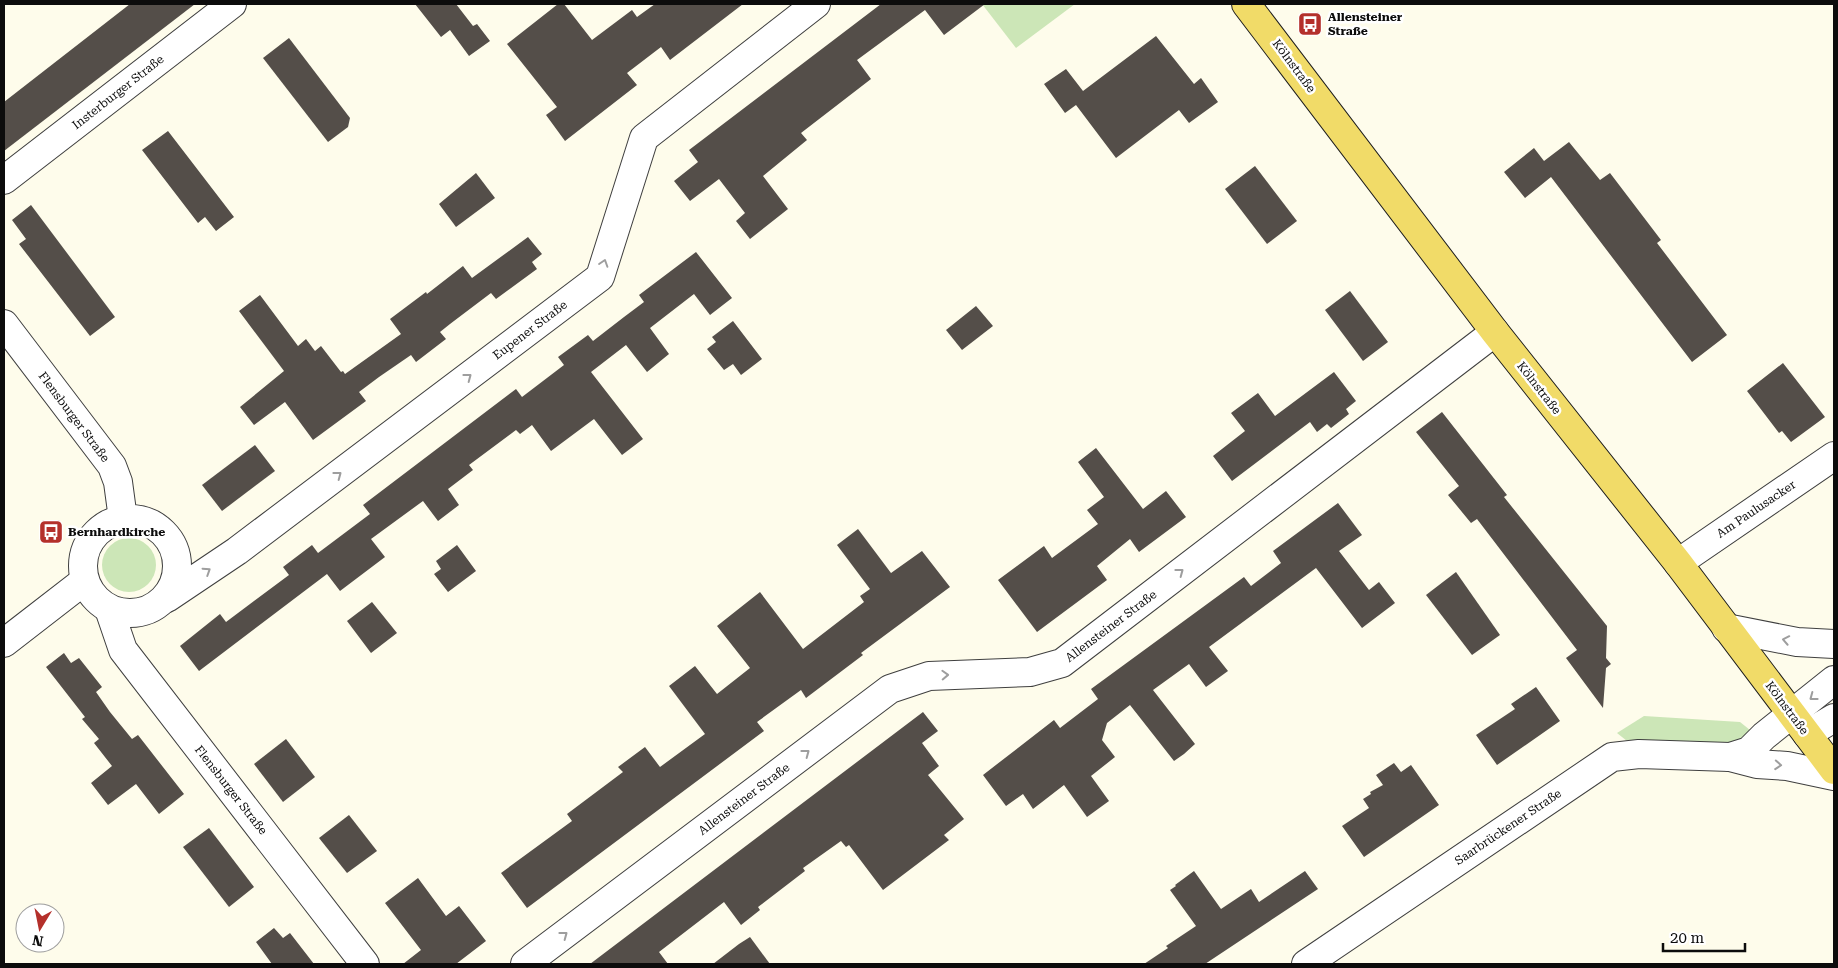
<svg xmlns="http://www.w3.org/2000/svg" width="1838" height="968" viewBox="0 0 1838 968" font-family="'Roboto Serif',serif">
  <rect width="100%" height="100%" fill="#fefceb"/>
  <g fill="#cce6b7">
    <path d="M982,4H1075L1016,48Z"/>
    <circle cx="129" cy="565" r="27"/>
    <path d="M1644,716L1740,722L1750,730L1744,738L1734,744L1632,743L1627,741L1617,733Z"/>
  </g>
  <g fill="#544e49">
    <path d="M130,4H195L4,151V102Z"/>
    <path d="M415,4H456L473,26L477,24L490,41L469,56L450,30L441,37Z"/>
    <path d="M558,4H564L592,40L632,10L637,17L655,4H743L670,60L661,47L627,73L637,85L565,141L546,115L557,107L507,44Z"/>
    <path d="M881,4H985L944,35L925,10L857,60L871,79L801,133L807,140L763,176L788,209L750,239L736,221L745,213L719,179L690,201L674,181L698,162L689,150Z"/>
    <path d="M1156,36L1194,84L1201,78L1218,102L1189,123L1179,110L1116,158L1076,105L1065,113L1044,84L1066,69L1083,91Z"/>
    <path d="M289,38L350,118L348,127L328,142L263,58Z"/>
    <path d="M168,131L234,217L216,231L205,217L198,223L142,150Z"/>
    <path d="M1569,142L1600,180L1610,173L1661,240L1657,243L1727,335L1692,362L1551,177L1525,198L1504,172L1534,148L1544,161Z"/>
    <path d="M1255,166L1297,221L1267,244L1225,189Z"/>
    <path d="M476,173L495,198L456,227L439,204Z"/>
    <path d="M31,205L115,317L90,336L19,244L26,239L12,220Z"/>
    <path d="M528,237L542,254L532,262L537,269L496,299L491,293L450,324L440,332L446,339L416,362L411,355L379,377L359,392L366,401L313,440L285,402L254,425L240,407L284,371L239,311L260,295L298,346L306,339L315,351L321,346L341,372L343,371L345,374L401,334L390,319L426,292L427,294L463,266L472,278Z"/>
    <path d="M696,252L732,298L710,315L694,294L650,328L669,354L647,372L626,345L591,372L643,439L622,455L594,419L551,451L532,425L520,434L516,430L469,465L473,470L448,489L459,505L438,521L423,501L371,539L385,557L340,591L327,574L199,671L180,646L220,614L226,622L289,575L283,567L312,545L318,553L370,514L363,505L516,389L522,397L564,365L558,357L588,335L593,341L624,317L644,302L639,295Z"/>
    <path d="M1350,291L1388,342L1363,361L1325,310Z"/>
    <path d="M976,306L993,326L962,350L946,330Z"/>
    <path d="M733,321L762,359L741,375L733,364L724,370L707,349L716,342L712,337Z"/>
    <path d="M1783,363L1825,417L1791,442L1782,431L1779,433L1747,391Z"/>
    <path d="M1334,372L1356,401L1346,409L1349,414L1331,428L1327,424L1317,432L1310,422L1232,481L1213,456L1245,431L1231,413L1258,393L1275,416Z"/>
    <path d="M1442,412L1507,495L1504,497L1607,626L1606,658L1611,664L1606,668L1603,708L1566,658L1577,650L1477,519L1471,523L1448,495L1459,486L1416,432Z"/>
    <path d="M255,445L275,471L222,511L202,485Z"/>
    <path d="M1096,448L1143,509L1166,491L1186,517L1139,552L1130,539L1097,566L1107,580L1037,632L998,580L1044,546L1052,558L1098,524L1087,510L1104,497L1078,462Z"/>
    <path d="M1338,503L1362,535L1339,551L1369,590L1379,582L1395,603L1362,628L1316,568L1209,647L1228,671L1206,687L1189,664L1153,690L1195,744L1184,754L1174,761L1130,705L1107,723L1102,740L1115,757L1091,776L1109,801L1087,817L1064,785L1033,809L1023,794L1006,806L983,775L1054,720L1060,728L1098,699L1091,689L1244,577L1251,586L1281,563L1273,551Z"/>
    <path d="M858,529L891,573L922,551L950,587L861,653L863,655L806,698L801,690L757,722L764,731L527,908L501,873L572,821L567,814L623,772L618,767L645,747L660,767L705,734L669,686L695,666L717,694L750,668L717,626L760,592L803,649L864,602L860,596L870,589L837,545Z"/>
    <path d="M457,545L476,571L448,592L434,574L441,569L436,561Z"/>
    <path d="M1456,572L1500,635L1472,655L1426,595Z"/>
    <path d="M372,602L397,633L371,653L347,621Z"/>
    <path d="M64,653L71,663L79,658L102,687L96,692L110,712L132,739L138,735L184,794L159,814L136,784L108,805L91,783L112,766L94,743L99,739L82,719L85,717L46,667Z"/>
    <path d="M1536,687L1560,721L1497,765L1476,735L1515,709L1511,704Z"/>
    <path d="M923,712L938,731L922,743L939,766L928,775L964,819L944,835L949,840L883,890L849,845L846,847L841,841L803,868L805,871L758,907L760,910L741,925L724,902L659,952L668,964H590Z"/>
    <path d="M286,739L315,777L283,802L254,764Z"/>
    <path d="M1394,763L1401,772L1411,765L1439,805L1364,857L1342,826L1369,808L1363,799L1371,794L1370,792L1383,785L1376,775Z"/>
    <path d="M349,815L377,851L347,873L319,838Z"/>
    <path d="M209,828L254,887L229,907L183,847Z"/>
    <path d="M1194,871L1221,909L1251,889L1259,902L1305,871L1318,889L1205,964H1144L1168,948L1166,946L1196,926L1170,890L1176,886L1175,885Z"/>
    <path d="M418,878L446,916L459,906L486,941L456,964H403L421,950L385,903Z"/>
    <path d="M274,928L283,938L290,933L314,964H272L256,942Z"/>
    <path d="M750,937L770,964H713L739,944Z"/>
  </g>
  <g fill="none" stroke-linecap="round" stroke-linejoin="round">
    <defs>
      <g id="minor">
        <path d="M4,180L232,4"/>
        <path d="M4,324L112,466L118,482L123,519"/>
        <circle cx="130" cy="566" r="47"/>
        <path d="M1678,563L1834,456"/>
        <path d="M167,598L237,551L600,277L644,138L816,4"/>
        <path d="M109,609L123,650L365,964"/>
        <path d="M1726,628L1797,642L1834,644"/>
        <path d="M4,643L84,581"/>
        <path d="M1807,734L1834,718"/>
        <path d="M1730,757L1749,751L1764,736L1834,680"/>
        <path d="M525,964L890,689L929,676L1030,672L1062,663L1495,332"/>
        <path d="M1306,964L1612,757L1639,754L1730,757L1757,764L1787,766L1834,776"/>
      </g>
      <path id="major" d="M1246,4L1495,332L1678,563L1834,770"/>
    </defs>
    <use href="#minor" stroke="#3f3f3f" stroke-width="30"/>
    <use href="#major" stroke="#1d1d1d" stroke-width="30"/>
    <use href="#minor" stroke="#fff" stroke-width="28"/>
    <use href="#major" stroke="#f1db68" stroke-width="28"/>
  </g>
  <defs><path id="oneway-chevron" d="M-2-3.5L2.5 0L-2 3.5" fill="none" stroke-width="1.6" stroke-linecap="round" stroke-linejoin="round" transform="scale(1.25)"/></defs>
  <g stroke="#9e9e9e">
    <use href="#oneway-chevron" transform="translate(604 263) rotate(-72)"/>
    <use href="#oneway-chevron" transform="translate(468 377) rotate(-37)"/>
    <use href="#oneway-chevron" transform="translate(338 475) rotate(-37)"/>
    <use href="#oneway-chevron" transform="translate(207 571) rotate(-33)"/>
    <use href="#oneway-chevron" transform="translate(1180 572) rotate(-37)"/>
    <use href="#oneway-chevron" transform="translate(1786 640) rotate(-169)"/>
    <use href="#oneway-chevron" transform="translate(945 675) rotate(-2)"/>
    <use href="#oneway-chevron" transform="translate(1813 697) rotate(143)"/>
    <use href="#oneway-chevron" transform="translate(806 753) rotate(-37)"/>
    <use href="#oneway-chevron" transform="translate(1778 765) rotate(4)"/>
    <use href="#oneway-chevron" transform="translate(564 935) rotate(-37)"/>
  </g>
  <defs>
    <symbol id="bus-square" viewBox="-11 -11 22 22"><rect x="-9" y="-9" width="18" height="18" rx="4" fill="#b4302b" stroke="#fff"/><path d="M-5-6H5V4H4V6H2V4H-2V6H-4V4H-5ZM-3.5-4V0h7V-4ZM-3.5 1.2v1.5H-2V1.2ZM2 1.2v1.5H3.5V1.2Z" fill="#fff"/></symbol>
  </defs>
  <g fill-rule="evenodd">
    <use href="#bus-square" x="1296" y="10" width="28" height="28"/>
    <use href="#bus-square" x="37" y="518" width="28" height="28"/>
  </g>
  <g text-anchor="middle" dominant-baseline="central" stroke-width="5" stroke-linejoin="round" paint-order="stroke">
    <g font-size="12" font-weight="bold" fill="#0c0c0c" stroke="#fff" text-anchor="start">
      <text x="1328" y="17">Allensteiner<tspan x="1328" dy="14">Straße</tspan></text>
      <text x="68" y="532">Bernhardkirche</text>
    </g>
    <g font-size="12" fill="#0c0c0c" stroke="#fff">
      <text transform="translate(1294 66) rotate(53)">Kölnstraße</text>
      <text transform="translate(118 92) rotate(-38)">Insterburger Straße</text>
      <text transform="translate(530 330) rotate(-37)">Eupener Straße</text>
      <text transform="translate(1539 388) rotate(52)">Kölnstraße</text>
      <text transform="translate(74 417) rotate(53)">Flensburger Straße</text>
      <text transform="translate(1756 509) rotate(-34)">Am Paulusacker</text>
      <text transform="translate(1111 626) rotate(-37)">Allensteiner Straße</text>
      <text transform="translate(1787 708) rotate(53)">Kölnstraße</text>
      <text transform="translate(231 790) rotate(52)">Flensburger Straße</text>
      <text transform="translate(744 799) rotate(-37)">Allensteiner Straße</text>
      <text transform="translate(1508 827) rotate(-34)">Saarbrückener Straße</text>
    </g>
  </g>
  <rect width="1838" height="968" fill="none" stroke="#0c0c0c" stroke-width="10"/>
  <g transform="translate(40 928) rotate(190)"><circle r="24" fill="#ffffff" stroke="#9e9e9e"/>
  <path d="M0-4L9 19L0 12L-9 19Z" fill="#b4302b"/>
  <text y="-8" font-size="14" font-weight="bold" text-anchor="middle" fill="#0c0c0c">N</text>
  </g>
  <path d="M1663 943v8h82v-8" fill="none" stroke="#0c0c0c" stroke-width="2.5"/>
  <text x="1670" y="943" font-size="15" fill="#0c0c0c" stroke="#ffffff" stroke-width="4" paint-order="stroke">20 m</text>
</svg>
